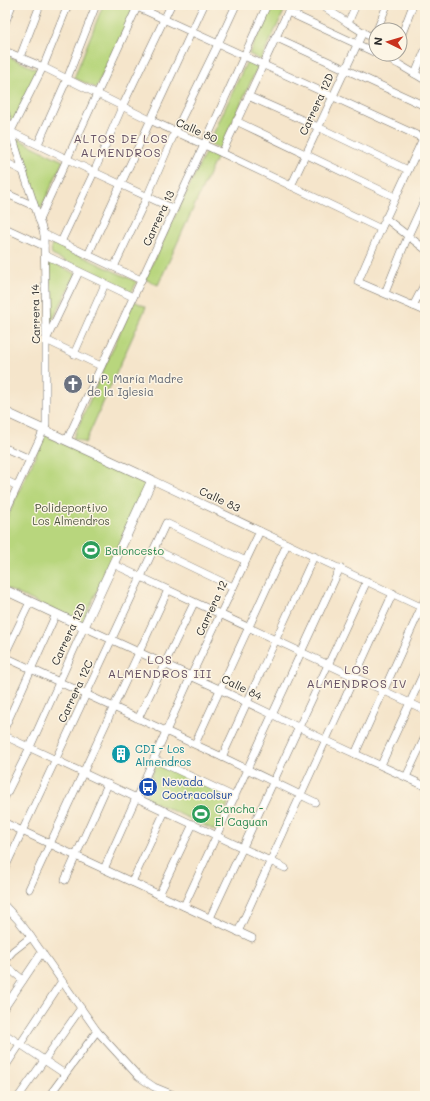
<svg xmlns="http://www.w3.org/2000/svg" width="430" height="1101" viewBox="0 0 430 1101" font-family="Mali,sans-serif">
  <rect width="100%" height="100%" fill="#fcf5e5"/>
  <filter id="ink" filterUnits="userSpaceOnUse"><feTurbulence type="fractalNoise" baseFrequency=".025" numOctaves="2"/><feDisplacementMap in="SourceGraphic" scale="8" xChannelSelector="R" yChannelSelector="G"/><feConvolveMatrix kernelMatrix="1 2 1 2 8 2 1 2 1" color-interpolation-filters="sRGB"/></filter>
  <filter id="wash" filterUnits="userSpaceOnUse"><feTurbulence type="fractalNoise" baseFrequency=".012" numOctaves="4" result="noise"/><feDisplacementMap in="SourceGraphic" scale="16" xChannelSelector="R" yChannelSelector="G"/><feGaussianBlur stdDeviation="0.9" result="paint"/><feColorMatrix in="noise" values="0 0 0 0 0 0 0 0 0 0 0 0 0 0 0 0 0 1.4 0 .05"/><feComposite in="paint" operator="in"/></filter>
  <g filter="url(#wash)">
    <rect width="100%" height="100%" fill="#f5e5cb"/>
    <g fill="#b8d67d" stroke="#728054">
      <path d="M103,5H122L134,9L96,88L74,78Z"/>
      <path d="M272,5H287L261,60L249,54Z"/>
      <path d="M5,55L38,70L12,124L5,100Z"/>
      <path d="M247,61L258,66L220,149L209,143Z"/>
      <path d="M16,138L63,161L40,211Z"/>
      <path d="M207,149L218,154L158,285L145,279Z"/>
      <path d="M54,243L137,282L131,293L52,255L51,247Z"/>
      <path d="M49,261L76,274L49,327Z"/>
      <path d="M134,301L146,307L85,443L73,438Z"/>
      <path d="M45,435L147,485L82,623L5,588V522Z"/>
      <path d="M157,763L231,797L216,831L141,796L146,795L153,779L151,776Z"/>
    </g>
  </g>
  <g filter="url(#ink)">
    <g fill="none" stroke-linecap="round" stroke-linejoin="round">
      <defs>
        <g id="minor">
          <path d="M133,5L423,138"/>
          <path d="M321,5L348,23L369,36L373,35L376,31"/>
          <path d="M288,12L376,53"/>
          <path d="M5,23L12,5"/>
          <path d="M348,23L356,5"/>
          <path d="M377,30L387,5"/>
          <path d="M275,37L425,106"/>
          <path d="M400,39L413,5"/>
          <path d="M5,51L43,67L150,120L222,153L381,229"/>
          <path d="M378,54L400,65L425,80"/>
          <path d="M20,57L40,5"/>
          <path d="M415,74L425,50"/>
          <path d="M248,96L318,127L408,170"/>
          <path d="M5,112L23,171L44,234L46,340V425L5,513"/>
          <path d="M236,121L395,197"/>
          <path d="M5,129L94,172L174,209"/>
          <path d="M11,131L43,67L68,5"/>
          <path d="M425,134L381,229L358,282L425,311"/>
          <path d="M38,144L67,79L96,5"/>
          <path d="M222,153L291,5"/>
          <path d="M416,154L425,161"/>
          <path d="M5,162L23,171"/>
          <path d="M291,186L363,32"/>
          <path d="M5,193L34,206"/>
          <path d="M385,218L425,249"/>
          <path d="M39,220L138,5"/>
          <path d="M5,228L44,246"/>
          <path d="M44,234L141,280"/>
          <path d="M61,242L94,172L122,107L171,5"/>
          <path d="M45,255L133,297"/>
          <path d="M88,255L204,5"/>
          <path d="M114,267L147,197L175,132L218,44L236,5"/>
          <path d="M79,272L46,340L101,366"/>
          <path d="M385,293L408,236L425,199"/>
          <path d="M413,306L425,283"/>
          <path d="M74,354L105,284"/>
          <path d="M67,440L204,145L267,5"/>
          <path d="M5,448L30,459"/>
          <path d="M5,480L17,486"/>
          <path d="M152,480L425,609"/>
          <path d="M154,549L233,587"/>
          <path d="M113,564L425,710"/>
          <path d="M5,654L30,602"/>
          <path d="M5,657L222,757L315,802"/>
          <path d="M138,719L194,603"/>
          <path d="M5,727L56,614"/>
          <path d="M5,736L285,868"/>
          <path d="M195,744L287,544"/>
          <path d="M355,754L425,599"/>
          <path d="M222,757L314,556"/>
          <path d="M154,759L235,797"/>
          <path d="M381,765L425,670"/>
          <path d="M406,777L425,737"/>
          <path d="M5,797L30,747L84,627L219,689L325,740L425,786"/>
          <path d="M5,823L252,938"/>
          <path d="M5,868L166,523L246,561"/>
          <path d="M104,869L191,676L260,531"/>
          <path d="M65,880L108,784"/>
          <path d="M132,882L165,811"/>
          <path d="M29,889L168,590"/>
          <path d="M159,895L193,824"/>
          <path d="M5,906L18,920L29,934L97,1031L138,1076L154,1087L176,1096"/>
          <path d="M184,906L340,568"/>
          <path d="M210,918L367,581"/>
          <path d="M238,932L393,593"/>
          <path d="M5,960L13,951L31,937"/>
          <path d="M5,965L23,980"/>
          <path d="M5,1007L42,952"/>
          <path d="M5,1034L65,1074"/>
          <path d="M5,1067L62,981"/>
          <path d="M19,1096L81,1008"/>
          <path d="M49,1096L97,1031"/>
        </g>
        <path id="tertiary" d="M5,412L152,480L84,627L5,590"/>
      </defs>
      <use href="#minor" stroke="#726c63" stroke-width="8"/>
      <use href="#tertiary" stroke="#726c63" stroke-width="10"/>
      <use href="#minor" stroke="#fff" stroke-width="7"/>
      <use href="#tertiary" stroke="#fff" stroke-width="9"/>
    </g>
  </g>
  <defs>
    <symbol id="church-disc" viewBox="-11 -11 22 22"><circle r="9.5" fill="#6b7280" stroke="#fcf5e5"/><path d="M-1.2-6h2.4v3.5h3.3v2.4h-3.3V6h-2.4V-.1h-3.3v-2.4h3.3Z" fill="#fff"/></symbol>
    <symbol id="stadium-disc" viewBox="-11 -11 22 22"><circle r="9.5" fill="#2e9e5b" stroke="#fcf5e5"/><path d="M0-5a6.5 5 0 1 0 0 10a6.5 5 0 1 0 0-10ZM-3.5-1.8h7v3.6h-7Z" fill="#fff"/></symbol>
    <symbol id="building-disc" viewBox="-11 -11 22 22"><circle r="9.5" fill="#0f9aa8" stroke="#fcf5e5"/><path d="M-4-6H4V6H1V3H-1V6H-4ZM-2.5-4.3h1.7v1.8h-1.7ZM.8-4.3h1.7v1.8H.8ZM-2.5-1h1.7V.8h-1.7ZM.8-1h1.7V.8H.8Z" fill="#fff"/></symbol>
    <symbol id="bus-disc" viewBox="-11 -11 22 22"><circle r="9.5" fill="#1a4fb4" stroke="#fcf5e5"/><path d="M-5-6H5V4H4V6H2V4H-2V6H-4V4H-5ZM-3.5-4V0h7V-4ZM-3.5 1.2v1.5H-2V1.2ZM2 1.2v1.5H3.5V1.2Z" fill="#fff"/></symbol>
  </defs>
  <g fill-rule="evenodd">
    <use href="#church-disc" x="62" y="373" width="22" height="22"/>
    <use href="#stadium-disc" x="80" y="539" width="22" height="22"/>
    <use href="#building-disc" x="110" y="743" width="22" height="22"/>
    <use href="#bus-disc" x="137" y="776" width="22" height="22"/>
    <use href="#stadium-disc" x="190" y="803" width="22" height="22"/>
  </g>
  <g text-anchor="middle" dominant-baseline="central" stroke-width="3" stroke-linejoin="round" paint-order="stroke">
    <g font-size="11" fill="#2b2b2b" stroke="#fcf5e5">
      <text transform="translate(316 104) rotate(-65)">Carrera 12D</text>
      <text transform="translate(197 130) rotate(24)">Calle 80</text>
      <text transform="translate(158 218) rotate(-65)">Carrera 13</text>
      <text transform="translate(35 314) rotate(-91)">Carrera 14</text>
      <text transform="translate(220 499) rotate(25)">Calle 83</text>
      <text transform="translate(211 608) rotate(-65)">Carrera 12</text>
      <text transform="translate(68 634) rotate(-65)">Carrera 12D</text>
      <text transform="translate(242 687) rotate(26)">Calle 84</text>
      <text transform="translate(75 691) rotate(-65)">Carrera 12C</text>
    </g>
    <g font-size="11" fill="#5b616d" stroke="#fcf5e5" text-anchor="start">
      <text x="87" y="378">U. P. María Madre<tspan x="87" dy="13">de la Iglesia</tspan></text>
    </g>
    <g font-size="11" fill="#4e5640" stroke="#fcf5e5">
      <text x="71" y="507">Polideportivo<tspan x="71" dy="13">Los Almendros</tspan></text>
    </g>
    <g font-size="11" fill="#27864d" stroke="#fcf5e5" text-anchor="start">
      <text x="105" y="550">Baloncesto</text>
      <text x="215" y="808">Cancha -<tspan x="215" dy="13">El Caguan</tspan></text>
    </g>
    <g font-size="11" fill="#0d838f" stroke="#fcf5e5" text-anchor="start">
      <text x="135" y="748">CDI - Los<tspan x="135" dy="13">Almendros</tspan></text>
    </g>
    <g font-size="11" fill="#164399" stroke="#fcf5e5" text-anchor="start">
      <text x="162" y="781">Nevada<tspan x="162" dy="13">Cootracolsur</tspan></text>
    </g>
    <g font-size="12" letter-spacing="1" fill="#644f62" stroke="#fcf5e5">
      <text x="121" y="138">ALTOS DE LOS<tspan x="121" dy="14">ALMENDROS</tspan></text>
      <text x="160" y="659">LOS<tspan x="160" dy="14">ALMENDROS III</tspan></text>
      <text x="357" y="669">LOS<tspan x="357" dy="14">ALMENDROS IV</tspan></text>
    </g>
  </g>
  <rect width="430" height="1101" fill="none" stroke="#fcf5e5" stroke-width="20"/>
  <g transform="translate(388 42) rotate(275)"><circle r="19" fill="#fcf5e5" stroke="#a8a49b"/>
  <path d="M0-3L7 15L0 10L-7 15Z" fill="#c8321e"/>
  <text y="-6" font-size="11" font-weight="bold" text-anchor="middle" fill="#2b2b2b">N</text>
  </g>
</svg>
